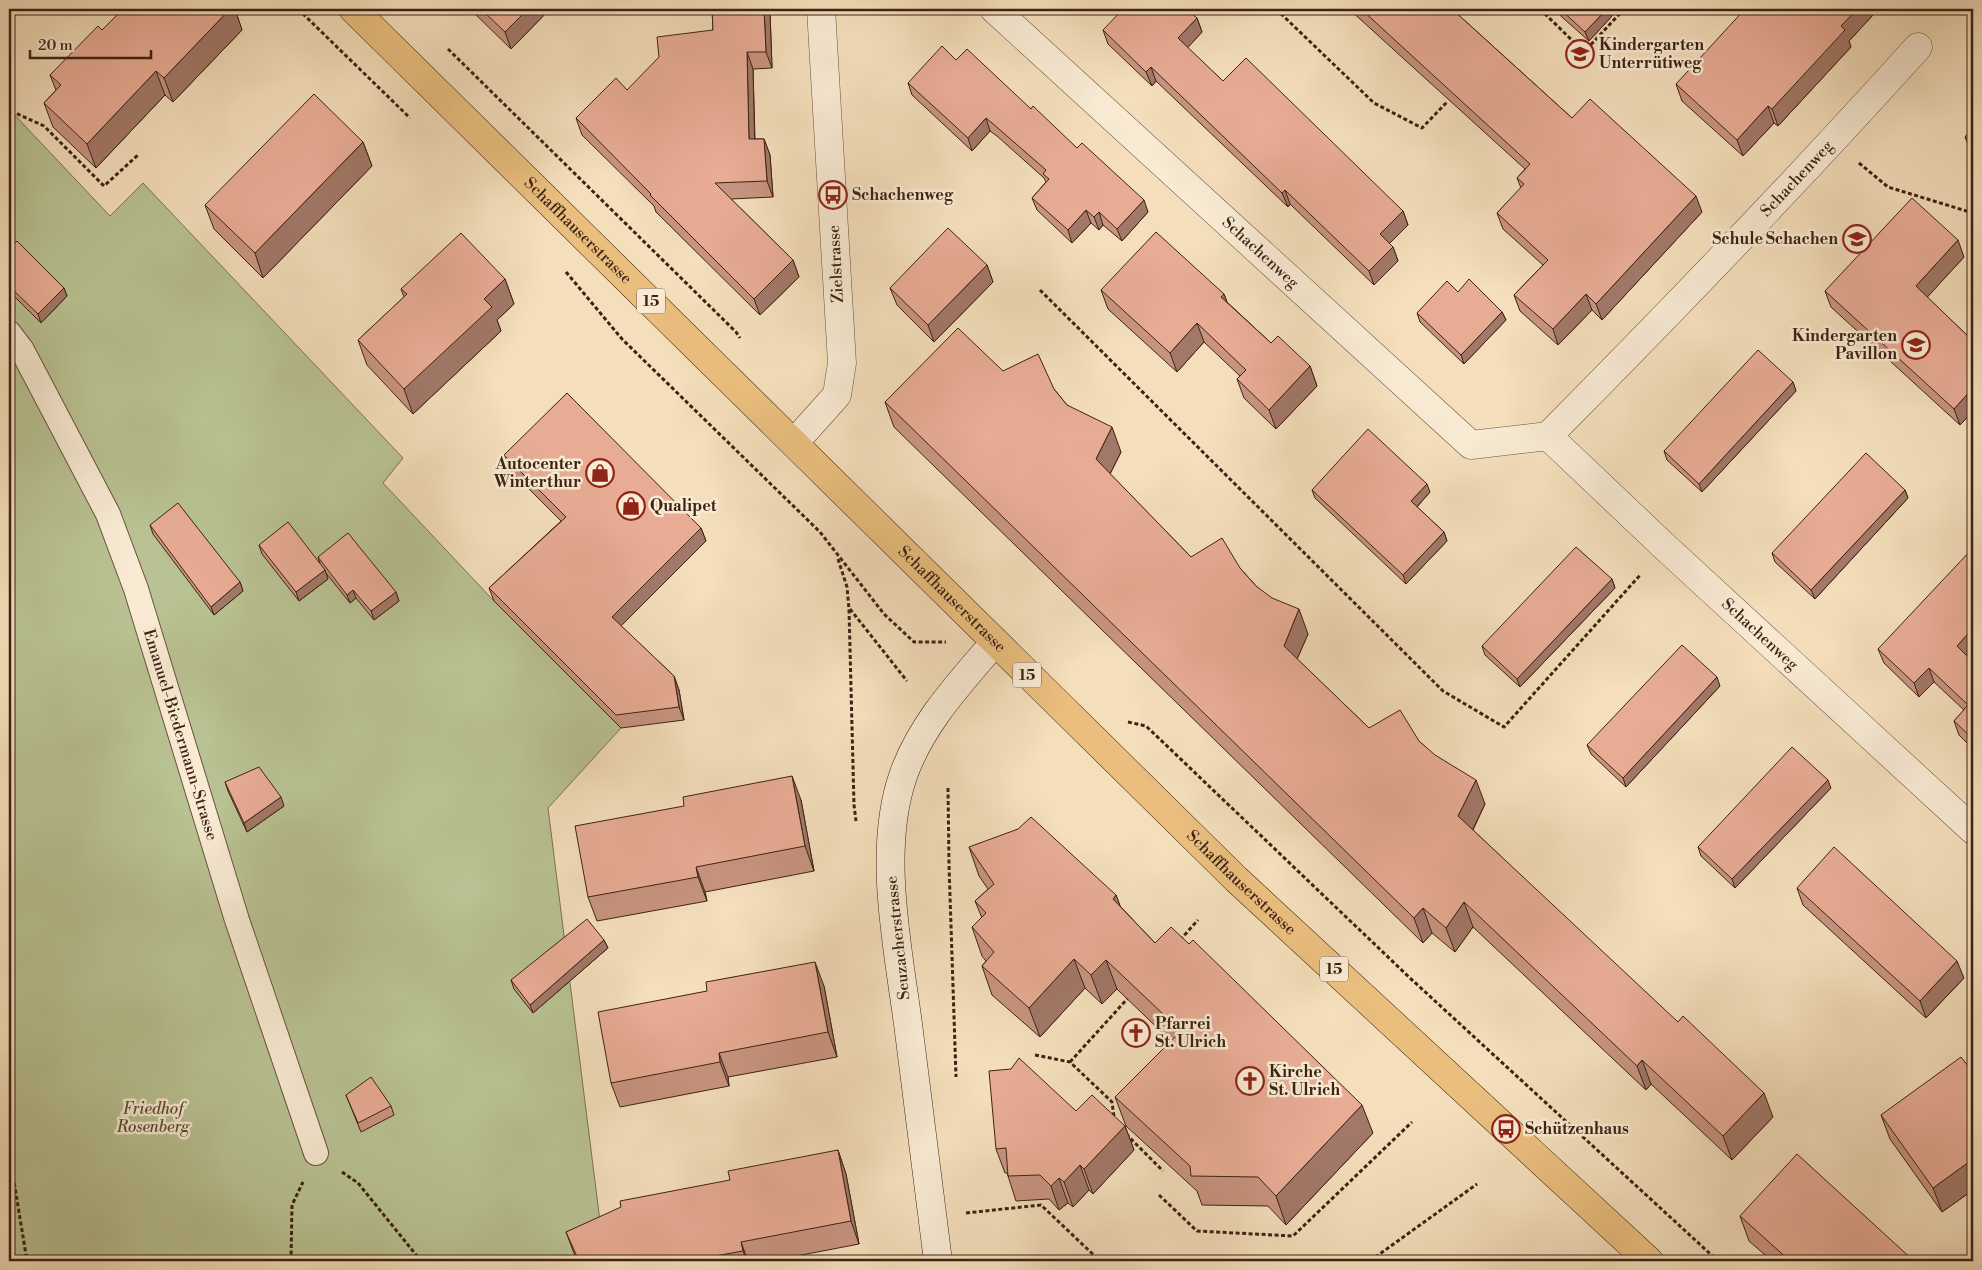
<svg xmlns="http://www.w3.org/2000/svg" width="1982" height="1270" viewBox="0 0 1982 1270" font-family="'Libre Bodoni',serif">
  <rect width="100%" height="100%" fill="#f4debb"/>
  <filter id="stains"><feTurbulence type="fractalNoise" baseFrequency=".004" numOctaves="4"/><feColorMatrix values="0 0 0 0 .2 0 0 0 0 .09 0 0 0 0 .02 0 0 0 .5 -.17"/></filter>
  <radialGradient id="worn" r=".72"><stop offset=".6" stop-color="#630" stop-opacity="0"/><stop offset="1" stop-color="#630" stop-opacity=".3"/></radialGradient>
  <path fill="#b9c292" stroke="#7b7252" d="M9,109L110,216L143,183L403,458L383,483L494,601L621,728L548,808L605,1261H9Z"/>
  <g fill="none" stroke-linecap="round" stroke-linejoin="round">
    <defs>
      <g id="lane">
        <path id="s1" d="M9,333L22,350L108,514L136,589L237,920L316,1153"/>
      </g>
      <g id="street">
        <path id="s2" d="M994,9L1471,445L1548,436L1665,547L1973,830"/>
        <path id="s3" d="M1548,436C1674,309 1798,180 1918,47"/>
        <path d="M794,443L837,395L842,363L821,9"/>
      </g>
      <path id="secondary" d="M938,1261C928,1182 918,1103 908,1024C898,948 877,851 903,776C921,724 959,684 994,643"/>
      <g id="primary">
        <path id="s4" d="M353,9L1236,879L1649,1261"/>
      </g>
    </defs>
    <use href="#lane" stroke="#6b513d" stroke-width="26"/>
    <use href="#street" stroke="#6b513d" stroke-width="29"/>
    <use href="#secondary" stroke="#3d2213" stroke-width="29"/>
    <use href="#primary" stroke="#3d2213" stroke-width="29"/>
    <g stroke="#3d2213" stroke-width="3" stroke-dasharray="4 2.5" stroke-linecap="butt">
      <path d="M298,9L410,118"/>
      <path d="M1276,9L1374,103L1422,128L1447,102"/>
      <path d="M1540,9L1584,52L1624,9"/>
      <path d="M448,49L736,332L740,338"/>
      <path d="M11,111L44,126L104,186L139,154"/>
      <path d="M1859,163L1888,187L1973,213"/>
      <path d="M566,272L622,339L820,532L884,614L914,642H946"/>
      <path d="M1040,290L1443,691L1504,727L1641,574"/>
      <path d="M838,559L847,587L849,609L854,805L856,821"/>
      <path d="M850,609L907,681"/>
      <path d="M1128,722L1146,726L1410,978L1718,1261"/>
      <path d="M948,788L949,865L956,1077"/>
      <path d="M1180,940L1198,920"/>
      <path d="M1035,1055L1070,1062L1112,1102L1114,1117"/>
      <path d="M1070,1062L1129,997"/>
      <path d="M1126,1134L1163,1171"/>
      <path d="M9,1151L27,1261"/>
      <path d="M342,1172L358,1183L421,1261"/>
      <path d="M1159,1195L1197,1231L1293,1236L1412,1122"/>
      <path d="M966,1213L1041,1205L1099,1260"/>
      <path d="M291,1261L292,1205L303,1182"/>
      <path d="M1370,1261L1477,1184"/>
    </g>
    <use href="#lane" stroke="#f8ead3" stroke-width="24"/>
    <use href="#street" stroke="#f8ead3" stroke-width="28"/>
    <use href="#secondary" stroke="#f8ead3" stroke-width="28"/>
    <use href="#primary" stroke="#eabf7e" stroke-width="28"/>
  </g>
  <g fill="#c89480" stroke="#3d2213">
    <path d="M123,9H235L242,30L173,102L165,95L96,168L53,127L44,103L56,90L50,75L102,30Z"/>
    <path d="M470,9H550L511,49Z"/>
    <path d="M712,9H768L770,12L772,68L753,69L755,139H764L770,155L773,197L731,199L793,260L799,277L760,315L656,212L654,206L582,135L576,118L627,90L713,30Z"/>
    <path d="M1349,9H1452L1572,118L1702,212L1602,320L1592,310L1558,345L1520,311L1514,295L1543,265L1503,229L1497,213L1521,188L1517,178L1525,169Z"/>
    <path d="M1553,9H1609L1612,16L1589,41Z"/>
    <path d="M1873,15L1849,41L1851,47L1778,126L1774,123L1743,156L1682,101L1676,84Z"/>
    <path d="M1197,18L1202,32L1187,48L1223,81L1403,211L1408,225L1389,244L1393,247L1398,261L1374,285L1290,204L1288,207L1156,81L1152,86L1108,44L1103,30Z"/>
    <path d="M956,60L1031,109L1077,148L1148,212L1122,241L1103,225L1099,230L1091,223L1072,243L1037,210L1032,198L1046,182L1044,178L997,136L990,131L972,151L912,95L908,83Z"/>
    <path d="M1973,128V154L1971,152L1965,137Z"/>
    <path d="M363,142L372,166L263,278L214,229L205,205Z"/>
    <path d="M9,249L64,288L67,296L41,323L9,291Z"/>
    <path d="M1964,257L1927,297L1973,341V411L1960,425L1831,307L1825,291Z"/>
    <path d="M987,265L993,282L934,342L897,305L890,288Z"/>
    <path d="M505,279L514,304L497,320L501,331L413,414L367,365L358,340L404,297L401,289Z"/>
    <path d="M1101,290L1224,294L1227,302L1271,343L1310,366L1317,386L1276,429L1244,398L1237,379L1240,376L1204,342L1177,372L1108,309Z"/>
    <path d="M1458,292L1502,312L1506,320L1464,364L1420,322L1417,313Z"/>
    <path d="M1793,382L1796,391L1702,492L1667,460L1664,451Z"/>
    <path d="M1054,389L1067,405L1121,452L1110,474L1191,557L1240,568L1256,586L1308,634L1297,659L1369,728L1419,741L1485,804L1473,830L1773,1117L1732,1160L1651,1084L1646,1090L1473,927L1455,952L1432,933L1423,943L894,427L885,402Z"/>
    <path d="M504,455L701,528L706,541L621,626L674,676L679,690L684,720L621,728L494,601L489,588L561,521L509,469Z"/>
    <path d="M1312,490L1430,492L1417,507L1444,532L1447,541L1406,584L1315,498Z"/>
    <path d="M1905,490L1908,498L1815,599L1775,562L1772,553Z"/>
    <path d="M150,525L240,582L243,591L214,615L153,534Z"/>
    <path d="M259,545L320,563L318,557L396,592L399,601L374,620L356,598L350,603L326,573L328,579L299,601L262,554Z"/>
    <path d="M1612,579L1615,588L1520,687L1485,655L1482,646Z"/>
    <path d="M1878,649L1966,655L1973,662V749L1959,735L1954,721L1964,710L1934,682L1919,697L1884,663Z"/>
    <path d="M1720,686L1626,787L1591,754L1587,745Z"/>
    <path d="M225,782L284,806L247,832L228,791Z"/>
    <path d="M1831,788L1735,888L1701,856L1698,847Z"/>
    <path d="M801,800L814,871L705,892L707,901L597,921L588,897L684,806Z"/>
    <path d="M969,847L1116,895L1120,906L1155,943L1373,1133L1286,1225L1268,1206L1202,1205L1197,1191L1126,1126L1115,1097L1171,1041L1117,989L1102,1004L1085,988L1040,1037L992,995L982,966L986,961L982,956L972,927L982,918L975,901L988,889L979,876Z"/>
    <path d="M1797,888L1964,978L1926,1018L1803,905Z"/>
    <path d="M604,940L608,948L533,1013L514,989L511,980Z"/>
    <path d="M824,986L837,1057L728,1077L729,1086L620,1107L611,1083Z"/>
    <path d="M1973,1062V1190L1942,1212L1890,1139L1881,1115L1968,1066Z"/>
    <path d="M346,1095L391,1106L394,1115L361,1132Z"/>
    <path d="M1076,1111L1125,1126L1134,1150L1093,1194L1089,1190L1073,1207L1068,1203L1059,1210L1049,1199L1016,1201L1008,1176L1007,1173H1005L996,1149Z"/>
    <path d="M838,1150L846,1174L859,1244L770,1261H577L566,1232L730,1180Z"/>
    <path d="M1740,1216L1914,1261H1772L1749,1241Z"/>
  </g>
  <g fill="#a27868" stroke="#3d2213">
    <path d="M230,9H235L242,30L173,102L164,78Z"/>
    <path d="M528,9H550L511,49L505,32Z"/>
    <path d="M764,9H768L770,12L772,68L766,52Z"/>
    <path d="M1607,9H1609L1612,16L1589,41L1585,32Z"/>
    <path d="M1857,9H1871L1873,15L1849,41L1851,47L1778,126L1772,109L1841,26Z"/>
    <path d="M1197,18L1202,32L1183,53L1178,38Z"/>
    <path d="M747,52L753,69L755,156L749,139Z"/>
    <path d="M1151,67L1156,81L1152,86L1146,72Z"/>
    <path d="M156,71L165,95L96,168L87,144Z"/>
    <path d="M1768,106L1774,123L1743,156L1737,140Z"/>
    <path d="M986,118L990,131L972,151L968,138Z"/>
    <path d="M764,139L770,155L773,197L767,181Z"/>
    <path d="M363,142L372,166L263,278L255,253Z"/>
    <path d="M1285,190L1290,204L1288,207L1282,193Z"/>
    <path d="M1696,196L1702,212L1602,320L1596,304Z"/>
    <path d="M1144,200L1148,212L1122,241L1117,229Z"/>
    <path d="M1086,210L1091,223L1072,243L1068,230Z"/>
    <path d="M1403,211L1408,225L1385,248L1380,234Z"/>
    <path d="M1099,212L1103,225L1099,230L1094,217Z"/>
    <path d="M1958,240L1964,257L1922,303L1916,286Z"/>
    <path d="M1393,247L1398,261L1374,285L1369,271Z"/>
    <path d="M793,260L799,277L760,315L754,299Z"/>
    <path d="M987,265L993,282L934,342L928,325Z"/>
    <path d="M505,279L514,304L497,320L501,331L413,414L404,389L484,299Z"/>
    <path d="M64,288L67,296L41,323L38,314Z"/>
    <path d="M1224,294L1231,313L1221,297Z"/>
    <path d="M1586,294L1592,310L1558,345L1553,329Z"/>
    <path d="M1502,312L1506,320L1464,364L1461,355Z"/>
    <path d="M1197,323L1204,342L1177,372L1170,353Z"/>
    <path d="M1310,366L1317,386L1276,429L1269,410Z"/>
    <path d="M1793,382L1796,391L1702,492L1699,484Z"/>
    <path d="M1973,388V411L1960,425L1954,409Z"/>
    <path d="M1112,427L1121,452L1105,484L1096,459Z"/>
    <path d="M1427,484L1430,492L1414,510L1411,501Z"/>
    <path d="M1905,490L1908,498L1815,599L1811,590Z"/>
    <path d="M701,528L706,541L616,631L612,617Z"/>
    <path d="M1444,532L1447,541L1406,584L1403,575Z"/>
    <path d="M325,570L328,579L299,601L296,592Z"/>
    <path d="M1612,579L1615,588L1520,687L1517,679Z"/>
    <path d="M240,582L243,591L214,615L211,607Z"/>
    <path d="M353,590L356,598L350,603L347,595Z"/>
    <path d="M396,592L399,601L374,620L371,611Z"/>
    <path d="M1299,609L1308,634L1292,671L1284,646Z"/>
    <path d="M1973,628V648L1962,660L1957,646Z"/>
    <path d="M1929,668L1934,682L1919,697L1914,683Z"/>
    <path d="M674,676L679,690L684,720L679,707Z"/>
    <path d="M1717,677L1720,686L1626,787L1623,778Z"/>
    <path d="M792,776L801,800L814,871L805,846Z"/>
    <path d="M1476,780L1485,804L1467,841L1458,816Z"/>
    <path d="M1828,780L1831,788L1735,888L1732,879Z"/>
    <path d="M281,797L284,806L247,832L244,823Z"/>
    <path d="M696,867L705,892L707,901L698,877Z"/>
    <path d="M1116,895L1127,924L1113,899Z"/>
    <path d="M1464,902L1473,927L1455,952L1446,928Z"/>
    <path d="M1423,908L1432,933L1423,943L1414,918Z"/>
    <path d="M604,940L608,948L533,1013L530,1005Z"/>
    <path d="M1074,959L1085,988L1040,1037L1029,1008Z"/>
    <path d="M1106,960L1117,989L1102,1004L1091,975Z"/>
    <path d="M1957,961L1964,978L1926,1018L1920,1001Z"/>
    <path d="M815,962L824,986L837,1057L828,1032Z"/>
    <path d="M719,1053L728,1077L729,1086L720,1062Z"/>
    <path d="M1642,1060L1651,1084L1646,1090L1637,1066Z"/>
    <path d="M1764,1093L1773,1117L1732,1160L1723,1136Z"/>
    <path d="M1362,1105L1373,1133L1286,1225L1276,1196Z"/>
    <path d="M1125,1126L1134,1150L1093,1194L1084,1169Z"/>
    <path d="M838,1150L846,1174L859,1244L851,1221Z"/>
    <path d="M1973,1159V1190L1942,1212L1933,1188Z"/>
    <path d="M1080,1165L1089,1190L1073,1207L1064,1182Z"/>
    <path d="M1059,1178L1068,1203L1059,1210L1051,1186Z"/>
    <path d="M741,1242L748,1261H747L743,1251Z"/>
  </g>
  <g fill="#e8ac95" stroke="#3d2213">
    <path d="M123,9H230L164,78L156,71L87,144L44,103L61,85L50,75L98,26L102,30Z"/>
    <path d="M481,9H528L505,32Z"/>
    <path d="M712,9H764L766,52H747L749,139H764L767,181L715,183L793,260L754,299L650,195L651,194L576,118L616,78L627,90L659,57L657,37L713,30Z"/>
    <path d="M1123,9H1186L1197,18L1178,38L1223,81L1246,58L1403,211L1380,234L1393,247L1369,271L1285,190L1282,193L1151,67L1146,72L1103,30Z"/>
    <path d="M1361,9H1452L1572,118L1590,99L1696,196L1596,304L1586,294L1553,329L1514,295L1548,260L1497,213L1524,184L1517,178L1530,164Z"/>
    <path d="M1560,9H1607L1585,32Z"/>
    <path d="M1745,9H1857L1841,26L1845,30L1772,109L1768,106L1737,140L1676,84Z"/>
    <path d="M942,46L956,60L967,49L1031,109L1033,106L1077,148L1082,143L1144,200L1117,229L1099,212L1094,217L1086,210L1068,230L1032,198L1049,179L1043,174L1046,170L992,123L986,118L968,138L908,83Z"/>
    <path d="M314,94L363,142L255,253L205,205Z"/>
    <path d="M1973,128V144L1965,137Z"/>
    <path d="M1912,198L1958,240L1916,286L1973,341V388L1954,409L1825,291Z"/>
    <path d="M948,228L987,265L928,325L890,288Z"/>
    <path d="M1156,232L1224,294L1221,297L1271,343L1278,336L1310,366L1269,410L1237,379L1246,370L1197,323L1170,353L1101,290Z"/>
    <path d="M461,233L505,279L484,299L492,307L404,389L358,340L407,294L401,289Z"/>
    <path d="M17,241L64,288L38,314L9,286V249Z"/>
    <path d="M1469,279L1502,312L1461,355L1417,313L1447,281L1458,292Z"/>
    <path d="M958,328L1003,371L1038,354L1054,389L1067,405L1112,427L1096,459L1191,557L1222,538L1240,568L1256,586L1272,598L1299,609L1284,646L1369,728L1400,710L1419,741L1435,755L1476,780L1458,816L1678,1022L1683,1016L1764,1093L1723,1136L1642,1060L1637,1066L1464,902L1446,928L1423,908L1414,918L885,402Z"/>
    <path d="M1758,350L1793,382L1699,484L1664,451Z"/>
    <path d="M567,393L701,528L612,617L674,676L679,707L616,715L489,588L566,517L504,455Z"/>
    <path d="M1368,429L1427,484L1411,501L1444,532L1403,575L1312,490Z"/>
    <path d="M1866,453L1905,490L1811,590L1772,553Z"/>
    <path d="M178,503L240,582L211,607L150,525Z"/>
    <path d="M288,522L325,570L296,592L259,545Z"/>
    <path d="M348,533L396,592L371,611L353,590L347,595L318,557Z"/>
    <path d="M1576,547L1612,579L1517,679L1482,646Z"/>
    <path d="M1972,549H1973V628L1957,646L1973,662V739L1954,721L1968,705L1929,668L1914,683L1878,649Z"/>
    <path d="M1682,645L1717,677L1623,778L1587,745Z"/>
    <path d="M1792,747L1828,780L1732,879L1698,847Z"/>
    <path d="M259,767L281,797L244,823L225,782Z"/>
    <path d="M792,776L805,846L696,867L698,877L588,897L575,826L684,806L683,797Z"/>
    <path d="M1031,817L1116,895L1113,899L1155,943L1171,927L1189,944L1193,940L1362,1105L1276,1196L1258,1177L1191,1176L1190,1166L1115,1097L1181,1031L1106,960L1091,975L1074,959L1029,1008L982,966L994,952L972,927L986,913L975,901L994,884L969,847L1018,829Z"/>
    <path d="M1834,847L1957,961L1920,1001L1797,888Z"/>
    <path d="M587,919L604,940L530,1005L511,980Z"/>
    <path d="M815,962L828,1032L719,1053L720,1062L611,1083L598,1012L707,991L706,982Z"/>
    <path d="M1961,1057L1968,1066L1973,1062V1159L1933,1188L1881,1115Z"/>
    <path d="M1019,1058L1076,1111L1092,1095L1125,1126L1084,1169L1080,1165L1064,1182L1059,1178L1051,1186L1040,1175L1008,1176L1006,1148L996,1149L989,1071L1011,1069Z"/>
    <path d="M371,1077L391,1106L358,1123L346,1095Z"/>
    <path d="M838,1150L851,1221L741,1242L743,1251L687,1261H579L566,1232L621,1207L620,1201L730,1180L728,1171Z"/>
    <path d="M1797,1154L1914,1261H1790L1740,1216Z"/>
  </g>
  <defs>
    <symbol id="school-ring" viewBox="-11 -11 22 22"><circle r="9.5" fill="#f8ead3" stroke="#8f2418" stroke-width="1.5"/><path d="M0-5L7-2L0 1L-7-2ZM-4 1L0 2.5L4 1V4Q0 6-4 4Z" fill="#8f2418"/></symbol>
    <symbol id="bus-ring" viewBox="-11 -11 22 22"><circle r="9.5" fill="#f8ead3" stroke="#8f2418" stroke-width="1.5"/><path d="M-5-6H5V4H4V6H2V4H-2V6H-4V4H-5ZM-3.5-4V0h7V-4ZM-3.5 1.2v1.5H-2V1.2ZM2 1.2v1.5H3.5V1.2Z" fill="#8f2418"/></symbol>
    <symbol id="shop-ring" viewBox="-11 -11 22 22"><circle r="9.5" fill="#f8ead3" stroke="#8f2418" stroke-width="1.5"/><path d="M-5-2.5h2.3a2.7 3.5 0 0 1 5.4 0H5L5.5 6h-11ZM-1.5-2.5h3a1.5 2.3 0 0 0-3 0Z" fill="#8f2418"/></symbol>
    <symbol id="church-ring" viewBox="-11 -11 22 22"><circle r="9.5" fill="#f8ead3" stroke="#8f2418" stroke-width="1.5"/><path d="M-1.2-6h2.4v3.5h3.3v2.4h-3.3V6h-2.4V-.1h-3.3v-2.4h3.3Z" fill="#8f2418"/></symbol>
  </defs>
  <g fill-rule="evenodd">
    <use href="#school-ring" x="1564" y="38" width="32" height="32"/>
    <use href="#bus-ring" x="817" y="179" width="32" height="32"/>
    <use href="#school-ring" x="1841" y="223" width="32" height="32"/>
    <use href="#school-ring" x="1900" y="329" width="32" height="32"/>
    <use href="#shop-ring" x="584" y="457" width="32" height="32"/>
    <use href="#shop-ring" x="615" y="490" width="32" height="32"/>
    <use href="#church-ring" x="1120" y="1017" width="32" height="32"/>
    <use href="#church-ring" x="1234" y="1065" width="32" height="32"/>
    <use href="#bus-ring" x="1490" y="1113" width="32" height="32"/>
  </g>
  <g text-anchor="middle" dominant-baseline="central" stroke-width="5" stroke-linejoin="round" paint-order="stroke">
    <g fill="#f8ead3" stroke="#755e4d" stroke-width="1">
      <rect x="637" y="288.5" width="28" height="25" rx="4"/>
      <rect x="1013" y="662.5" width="28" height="25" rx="4"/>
      <rect x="1320" y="956.5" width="28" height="25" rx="4"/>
    </g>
    <g font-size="15" font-weight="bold" fill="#3d2213">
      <text x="651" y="301">15</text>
      <text x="1027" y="675">15</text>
      <text x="1334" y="969">15</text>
    </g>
    <g font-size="16" font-weight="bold" fill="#3d2213" stroke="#f8ead3" text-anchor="start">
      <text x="1599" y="45">Kindergarten<tspan x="1599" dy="18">Unterrütiweg</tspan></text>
      <text x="852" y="195">Schachenweg</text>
      <text x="1838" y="239" text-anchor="end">Schule Schachen</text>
      <text x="1897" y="336" text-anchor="end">Kindergarten<tspan x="1897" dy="18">Pavillon</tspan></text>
      <text x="581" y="464" text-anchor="end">Autocenter<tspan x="581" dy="18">Winterthur</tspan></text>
      <text x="650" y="506">Qualipet</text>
      <text x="1155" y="1024">Pfarrei<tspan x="1155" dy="18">St. Ulrich</tspan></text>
      <text x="1269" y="1072">Kirche<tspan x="1269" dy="18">St. Ulrich</tspan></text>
      <text x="1525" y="1129">Schützenhaus</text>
    </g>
    <g font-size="16" fill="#3d2213" stroke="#f8ead3">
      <text stroke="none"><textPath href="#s3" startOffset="358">Schachenweg</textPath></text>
      <text stroke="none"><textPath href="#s4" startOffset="316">Schaffhauserstrasse</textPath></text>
      <text stroke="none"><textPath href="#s2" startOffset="361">Schachenweg</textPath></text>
      <text transform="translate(836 264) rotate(-93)">Zielstrasse</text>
      <text stroke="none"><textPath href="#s4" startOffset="841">Schaffhauserstrasse</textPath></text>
      <text stroke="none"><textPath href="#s2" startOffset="1014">Schachenweg</textPath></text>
      <text stroke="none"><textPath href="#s1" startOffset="439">Emanuel-Biedermann-Strasse</textPath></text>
      <text stroke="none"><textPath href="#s4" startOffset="1246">Schaffhauserstrasse</textPath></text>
      <text transform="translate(898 938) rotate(-96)">Seuzacherstrasse</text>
    </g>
    <g font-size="16" font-style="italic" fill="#5c4a33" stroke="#f8ead3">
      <text x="153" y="1109">Friedhof<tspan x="153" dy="18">Rosenberg</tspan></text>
    </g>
  </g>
  <rect width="1982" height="1270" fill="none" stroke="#f4debb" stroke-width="30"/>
  <rect x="10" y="10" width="1962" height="1250" fill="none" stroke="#3d2213" stroke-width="2.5"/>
  <rect x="15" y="15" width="1952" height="1240" fill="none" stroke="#3d2213"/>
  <path d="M30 50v8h121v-8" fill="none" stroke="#3d2213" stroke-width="2.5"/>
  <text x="38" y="50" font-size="15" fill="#3d2213" stroke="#f8ead3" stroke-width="4" paint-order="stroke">20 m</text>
  <rect width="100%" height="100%" filter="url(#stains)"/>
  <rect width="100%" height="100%" fill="url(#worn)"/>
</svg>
